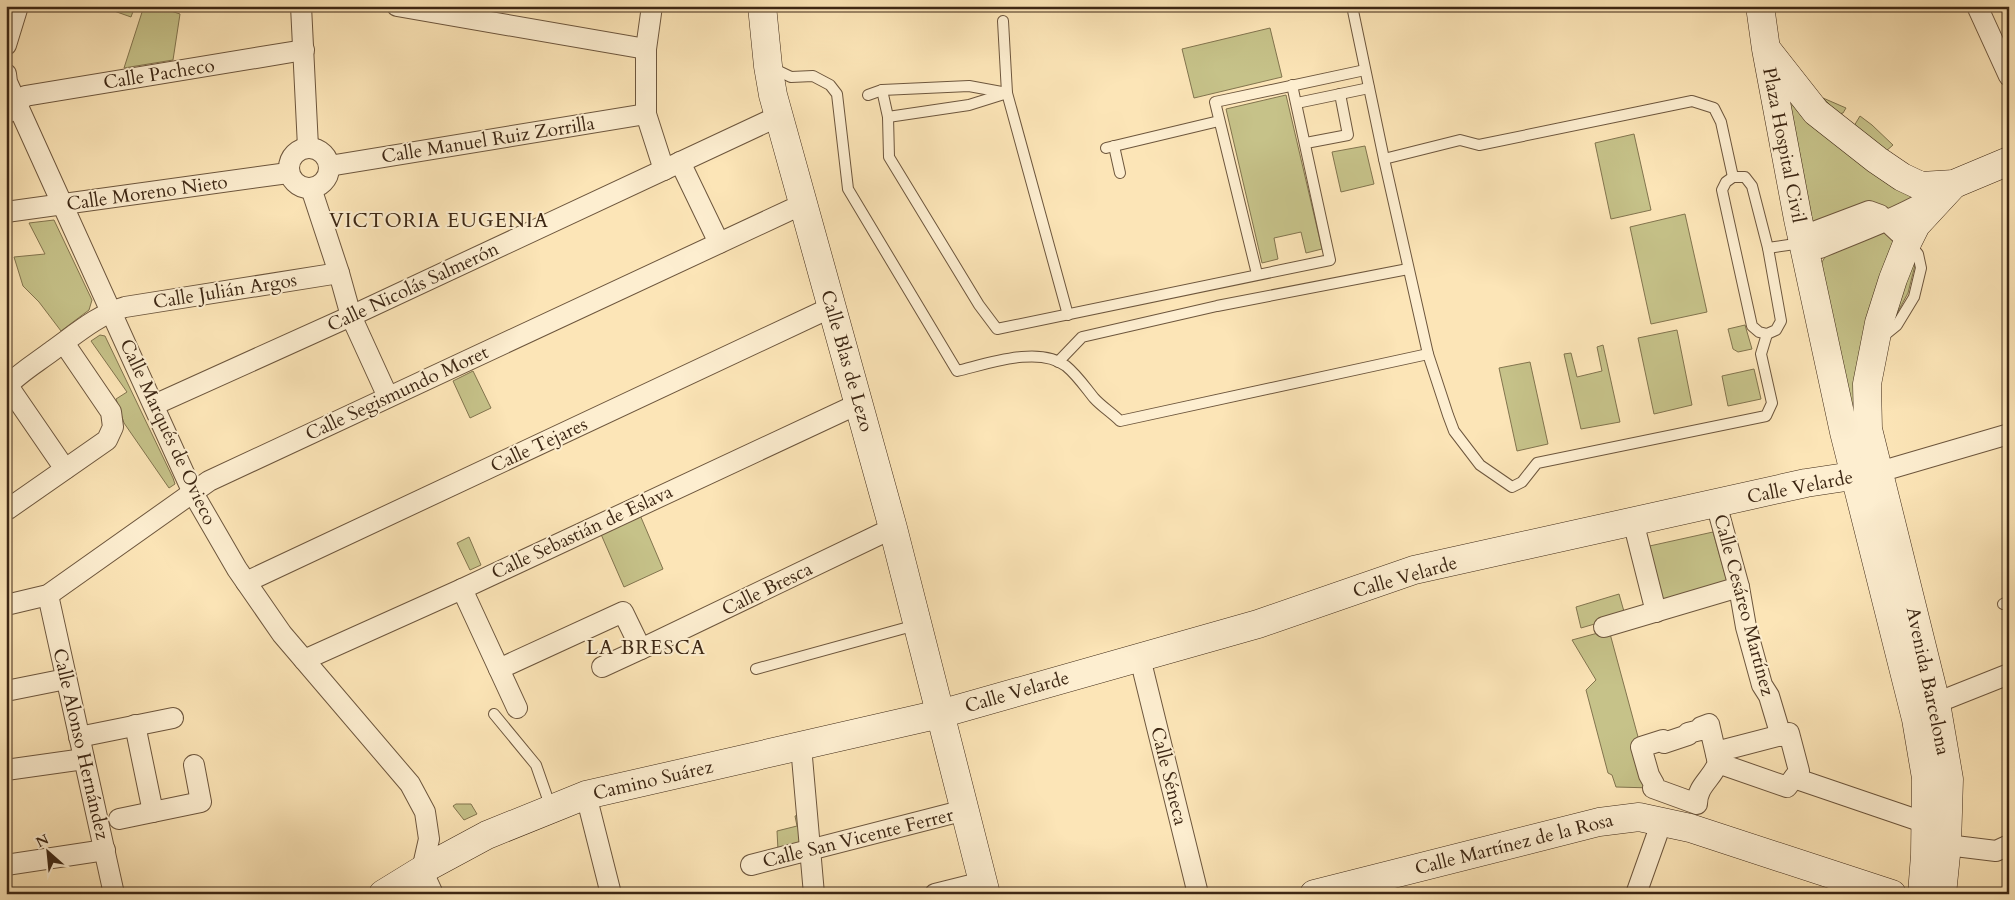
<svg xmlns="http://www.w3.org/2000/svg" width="2015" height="900" viewBox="0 0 2015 900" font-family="Cardo,serif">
  <rect width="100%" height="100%" fill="#fce5b7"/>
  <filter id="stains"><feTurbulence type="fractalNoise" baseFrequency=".004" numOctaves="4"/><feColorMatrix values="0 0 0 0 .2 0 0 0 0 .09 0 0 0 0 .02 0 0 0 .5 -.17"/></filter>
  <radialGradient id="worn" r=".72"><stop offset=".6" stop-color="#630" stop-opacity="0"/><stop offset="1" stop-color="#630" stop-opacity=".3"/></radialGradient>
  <g fill="#c6c289" stroke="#82744e">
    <path d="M100,6H135L131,17Z"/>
    <path d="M144,6H156L180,14L173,60L124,68Z"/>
    <path d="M1270,28L1282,77L1194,98L1182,49Z"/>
    <path d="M1782,82L1918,195L1887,212L1811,226Z"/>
    <path d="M1286,95L1322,249L1306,253L1301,232L1274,238L1278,259L1262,263L1226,109Z"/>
    <path d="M1823,98L1846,108L1843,113L1839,114Z"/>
    <path d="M1860,116L1872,125L1893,145L1885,152L1854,126Z"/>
    <path d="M1634,134L1651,210L1611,219L1595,143Z"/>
    <path d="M1365,146L1374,184L1341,192L1332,152Z"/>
    <path d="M1685,214L1707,312L1651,324L1630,227Z"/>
    <path d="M54,220L92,300L89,310L61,331L39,302L23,286L14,257L45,254L29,223Z"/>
    <path d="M1882,227L1894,238V249L1854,422L1820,274L1822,262L1827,254Z"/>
    <path d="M1913,261H1916L1908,293L1895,317Z"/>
    <path d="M1745,325L1752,349L1738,352L1733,349L1728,329Z"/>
    <path d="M1677,330L1692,405L1654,414L1638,338Z"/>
    <path d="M100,335L105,336L173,478L175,484L169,488L124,423L116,399L127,392L91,341Z"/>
    <path d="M1603,345L1620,422L1581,429L1564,354L1571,353L1577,377L1602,371L1597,347Z"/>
    <path d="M1530,362L1548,444L1517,451L1499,368Z"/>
    <path d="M1754,369L1761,399L1728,406L1722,376Z"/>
    <path d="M473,371L491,408L470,418L453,381Z"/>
    <path d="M640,515L663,569L624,587L600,532Z"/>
    <path d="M1713,532L1728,585L1659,605L1645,547Z"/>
    <path d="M469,537L481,565L470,570L457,543Z"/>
    <path d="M1619,594L1625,615L1581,628L1576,607Z"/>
    <path d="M1609,630L1647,770L1653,788L1616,787L1612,775L1608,773L1586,690L1596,680L1572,640Z"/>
    <path d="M456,804H471L477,814L464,820L453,806Z"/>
    <path d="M801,814L804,844L778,850L777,831L797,826L795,816Z"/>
  </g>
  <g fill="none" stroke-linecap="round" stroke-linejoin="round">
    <defs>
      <g id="lane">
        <path d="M1352,6L1384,159L1428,354L1448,415L1454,431L1480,465L1512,487L1522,482L1537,463L1766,416L1772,403L1761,354L1767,334"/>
        <path d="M1003,21L1007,93L1068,315"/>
        <path d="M772,68L791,77L813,76L830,85L837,94L848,189L957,371C987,364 1039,345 1066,366C1077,375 1085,387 1094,398C1101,406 1112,413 1120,421L1428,354"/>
        <path d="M882,90L888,117L889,157L979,305L997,329L1330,260L1292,85"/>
        <path d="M868,95L882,90L969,86L1007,93"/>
        <path d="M1297,103L1369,88"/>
        <path d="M888,117L969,105L1004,94"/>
        <path d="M1306,143L1348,135L1340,94"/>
        <path d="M1114,146L1120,173"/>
        <path d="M1106,148L1219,121"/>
        <path d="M1384,159L1460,140L1479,145L1692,101L1714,108L1721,122L1733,177"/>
        <path d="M1733,177H1745L1752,186L1768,248L1781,321L1776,330L1767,334L1759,332L1752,326L1722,190L1726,182Z"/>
        <path d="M1768,248L1802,243"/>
        <path d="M1257,274L1215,102L1365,70"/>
        <path d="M1881,338L1897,325L1914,297L1921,268L1918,254L1910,244"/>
        <path d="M1058,362L1082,337L1217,306L1408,269"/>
        <path d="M2003,604L2009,601"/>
        <path d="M756,669L916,625"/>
        <path d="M494,714L536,765L551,808"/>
      </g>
      <g id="street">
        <path d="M301,6L308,147"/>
        <path d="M397,6L646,49"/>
        <path d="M652,6L646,49V114L664,170"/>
        <path d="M1977,6L2009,76"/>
        <path d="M6,45L18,6"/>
        <path d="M6,74L7,82L193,493L237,569L282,634L410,784L425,812L429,839L422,870L433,894"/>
        <path d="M9,112L25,96L304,50"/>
        <circle cx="309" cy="168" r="20"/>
        <path d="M680,162L719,243"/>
        <path d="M329,166L646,114"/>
        <path d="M311,188L339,273L351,316L388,397"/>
        <path d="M6,212L288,173"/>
        <path d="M1908,241L1880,215L1869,211L1816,231L1803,243L1820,248C1860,231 1901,217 1938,194"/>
        <path d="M8,386L65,469"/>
        <path d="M6,387C19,373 36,363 52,351C76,334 97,315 125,307L339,273"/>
        <path d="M154,405L351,316L779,116"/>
        <path d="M1879,472L2009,434"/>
        <path d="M1716,503L1739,587L1746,627L1762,685L1769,696L1781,736"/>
        <path d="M6,506L8,509L107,440L113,427L111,412L64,343"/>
        <path d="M1633,521L1656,612"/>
        <path d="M246,582L832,307"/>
        <path d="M462,589L517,708"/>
        <path d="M48,595L114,894"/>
        <path d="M6,605L48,595L209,481L803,204"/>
        <path d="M1604,627L1739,587"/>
        <path d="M1140,658L1198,894"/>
        <path d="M304,660L462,589L860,403"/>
        <path d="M602,667L641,649"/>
        <path d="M499,669L623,612L641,649L893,528"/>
        <path d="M6,691L66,679"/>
        <path d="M1936,703L2009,674"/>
        <path d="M1709,724L1718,763C1711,780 1697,786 1697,804L1653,788L1654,784L1649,775L1641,747L1663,740L1664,743L1688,735V733L1700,730L1701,727Z"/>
        <path d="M135,725L153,812"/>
        <path d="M1789,733L1799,771L1787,787L1718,763L1716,752Z"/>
        <path d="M79,737L173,718"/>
        <path d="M801,746L814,894"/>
        <path d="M6,770L84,759"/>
        <path d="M1794,778L1926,823"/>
        <path d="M586,795L611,894"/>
        <path d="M119,819L201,802L194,765"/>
        <path d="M1947,845L1996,851L2009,845"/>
        <path d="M6,865L105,850"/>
        <path d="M751,865L965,810"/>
        <path d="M935,894L983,882"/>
        <path d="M1636,894L1662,821"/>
      </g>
      <g id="secondary">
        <path d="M762,6L768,66L773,95L893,528L986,894"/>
        <path d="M1760,6L1766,49L1798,219L1844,432L1916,719L1926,778L1925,855L1922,894"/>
        <path d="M1768,51L1816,112L1877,160L1902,177L1921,186L1954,184L2009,161"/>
        <path d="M383,894L422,870L487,835L586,795L940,714L1258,624L1414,570L1806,483L1879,472"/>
        <path d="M1314,894L1599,822L1639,817L1690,828L1892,894"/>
        <path d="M1942,894L1947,845L1949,779L1936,703L1868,429L1867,384L1879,323L1893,279L1908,241L1916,225L1954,184"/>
      </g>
    </defs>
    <use href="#lane" stroke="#6d563d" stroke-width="12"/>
    <use href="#street" stroke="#6d563d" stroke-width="22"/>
    <use href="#secondary" stroke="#3d2714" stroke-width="29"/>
    <use href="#lane" stroke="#fdeed0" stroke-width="10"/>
    <use href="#street" stroke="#fdeed0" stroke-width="20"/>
    <use href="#secondary" stroke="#fdeed0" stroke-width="28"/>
  </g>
  <g text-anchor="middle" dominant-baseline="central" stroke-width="4" stroke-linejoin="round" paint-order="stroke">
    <g font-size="19" fill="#3d2714" stroke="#fdeed0">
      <text transform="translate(159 74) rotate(-9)">Calle Pacheco</text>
      <text transform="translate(488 140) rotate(-9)">Calle Manuel Ruiz Zorrilla</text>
      <text transform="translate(1784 145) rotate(79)">Plaza Hospital Civil</text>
      <text transform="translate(147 193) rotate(-8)">Calle Moreno Nieto</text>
      <text transform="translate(413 287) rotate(-25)">Calle Nicolás Salmerón</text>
      <text transform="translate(225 291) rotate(-9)">Calle Julián Argos</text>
      <text transform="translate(847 361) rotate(74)">Calle Blas de Lezo</text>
      <text transform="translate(397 393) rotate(-25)">Calle Segismundo Moret</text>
      <text transform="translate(168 432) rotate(65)">Calle Marqués de Ovieco</text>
      <text transform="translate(539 445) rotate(-25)">Calle Tejares</text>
      <text transform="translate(1800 487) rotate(-11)">Calle Velarde</text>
      <text transform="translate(582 532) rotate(-25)">Calle Sebastián de Eslava</text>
      <text transform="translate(1405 577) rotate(-16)">Calle Velarde</text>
      <text transform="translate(767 589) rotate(-26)">Calle Bresca</text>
      <text transform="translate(1744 605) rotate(75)">Calle Cesáreo Martínez</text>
      <text transform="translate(1928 681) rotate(78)">Avenida Barcelona</text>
      <text transform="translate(1017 692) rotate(-16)">Calle Velarde</text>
      <text transform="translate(81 744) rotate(77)">Calle Alonso Hernández</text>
      <text transform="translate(1169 776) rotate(76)">Calle Séneca</text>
      <text transform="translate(653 780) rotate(-13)">Camino Suárez</text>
      <text transform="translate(858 838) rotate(-14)">Calle San Vicente Ferrer</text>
      <text transform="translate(1514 844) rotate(-14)">Calle Martínez de la Rosa</text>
    </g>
    <g font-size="20" letter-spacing="1" fill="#3d2714" stroke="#fdeed0">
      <text x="439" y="220">VICTORIA EUGENIA</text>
      <text x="646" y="647">LA BRESCA</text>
    </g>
  </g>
  <rect width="2015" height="900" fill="none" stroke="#fce5b7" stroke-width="25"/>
  <rect x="8" y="8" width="2000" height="885" fill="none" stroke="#3d2714" stroke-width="2.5"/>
  <rect x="12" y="12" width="1990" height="875" fill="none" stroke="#3d2714"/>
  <g transform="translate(48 852) rotate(333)" stroke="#fdeed0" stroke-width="4" paint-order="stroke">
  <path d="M0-4L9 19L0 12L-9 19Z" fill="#3d2714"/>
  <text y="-8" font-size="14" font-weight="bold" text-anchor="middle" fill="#3d2714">N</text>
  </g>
  <rect width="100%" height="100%" filter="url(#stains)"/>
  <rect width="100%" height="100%" fill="url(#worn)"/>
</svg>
